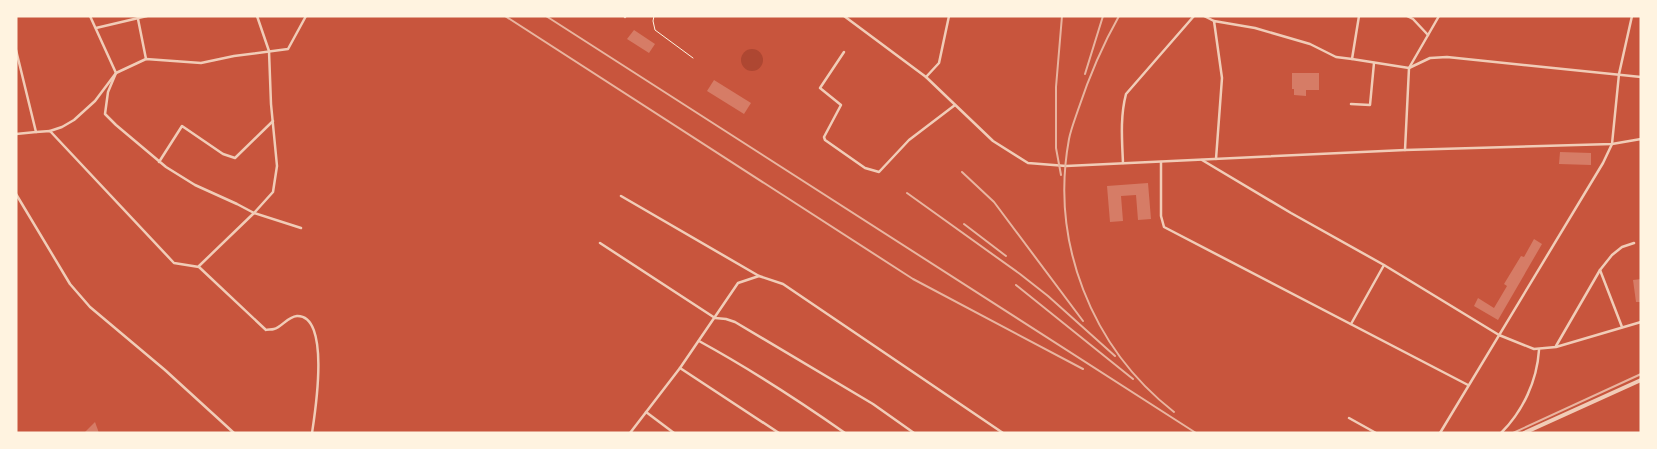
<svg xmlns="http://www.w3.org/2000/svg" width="1657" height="449" viewBox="0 0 1657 449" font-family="Bitter,serif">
  <rect width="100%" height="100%" fill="#c8553d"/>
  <circle fill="#ae4732" cx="752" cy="60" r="11"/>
  <g fill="#d67c66">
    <path d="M634,30L655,44L649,53L627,39Z"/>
    <path d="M1292,73H1319V90H1306V96L1294,95V89H1292Z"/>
    <path d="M714,80L751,103L744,114L707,91Z"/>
    <path d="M1560,152L1591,153V165L1559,164Z"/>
    <path d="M1148,183L1151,219L1138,220L1136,195L1121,196L1123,221L1110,222L1107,186Z"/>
    <path d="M1534,239L1542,244L1498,320L1474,306L1478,298L1494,308L1507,286L1504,284L1521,256L1524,257Z"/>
    <path d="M1641,279V302H1636L1633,280Z"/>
    <path d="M95,422L99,433H84Z"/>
  </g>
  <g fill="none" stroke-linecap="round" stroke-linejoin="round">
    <path stroke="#fff3e0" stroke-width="1" d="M654,16L653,21L655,30L693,58"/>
    <g stroke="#f1ccb7" stroke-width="2.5">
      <path d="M90,16L116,73L108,92L105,114L116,125L166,167L195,185L237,204L254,213L301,228"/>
      <path d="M625,16V17"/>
      <path d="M844,16L926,77L993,141L1028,163L1066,166L1405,150L1612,144L1641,139"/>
      <path d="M1204,16L1214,21"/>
      <path d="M1407,16L1413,19L1428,35"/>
      <path d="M138,19L146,59"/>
      <path d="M96,28L147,16"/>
      <path d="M16,50L36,132L50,131L174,263L199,267L266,330C268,329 271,330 274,329C282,327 287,317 297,316C331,315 315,413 312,433"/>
      <path d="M844,52L820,88L841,105L824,137L825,140L865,168L879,172L909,140L955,105"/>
      <path d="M1352,59L1359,16"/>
      <path d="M926,77L939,63L949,16"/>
      <path d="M1351,104L1370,105L1374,63"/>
      <path d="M50,131L62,127L74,120L95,101L116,73L146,59L201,63L234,56L288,49L306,16"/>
      <path d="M16,134L36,132"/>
      <path d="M1405,150L1409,68L1439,16"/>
      <path d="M1216,159L1222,78L1214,21L1255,28L1310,44L1336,57L1352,59L1409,68L1430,58L1447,57L1641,77"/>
      <path d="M1202,160L1291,213L1384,265L1499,335L1534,349L1556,347L1641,322"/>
      <path d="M159,162L182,126L223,154L235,158L273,121"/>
      <path d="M1161,162V216L1164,227L1468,385"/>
      <path d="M1123,163C1122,140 1120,117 1126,94L1194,16"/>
      <path d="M16,194L70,284L90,307L165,370L234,433"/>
      <path d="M621,196L759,276L783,284L1003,433"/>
      <path d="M600,243L715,318L726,319L735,322L873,404L914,433"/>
      <path d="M199,266L254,213L273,192L277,166L271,104L269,51L257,16"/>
      <path d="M1600,270L1622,327"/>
      <path d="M1351,324L1384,265"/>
      <path d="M699,341C750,369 798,400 845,433"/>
      <path d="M1556,346L1600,270L1612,255L1622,247L1634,243"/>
      <path d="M680,368L779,433"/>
      <path d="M646,412L674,433"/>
      <path d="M1349,418L1376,433"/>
      <path d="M630,433L680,368L738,283L759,276"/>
      <path d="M1440,433L1603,163L1612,144L1619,74L1632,16"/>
      <path d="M1501,433C1523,411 1537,381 1539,350"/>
    </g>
    <path stroke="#f1ccb7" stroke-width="4" d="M1524,433L1641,380"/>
    <g stroke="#e9b49f" stroke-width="2">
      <path d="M505,16L913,279L1083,369"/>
      <path d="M546,16L1196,433"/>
      <path d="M1119,16C1102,46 1089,77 1078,110C1075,119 1071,129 1069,139C1050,242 1091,347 1174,412"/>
      <path d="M1085,74L1103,16"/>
      <path d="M962,172L994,202L1083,321"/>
      <path d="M1061,175L1056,148V87L1062,16"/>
      <path d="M907,193L1020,274L1048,296L1115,356"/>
      <path d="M964,224L1006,256"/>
      <path d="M1016,285L1133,379"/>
      <path d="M1513,433L1641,374"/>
    </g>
  </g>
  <rect width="1657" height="449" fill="none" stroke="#fff3e0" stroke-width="35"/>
</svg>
